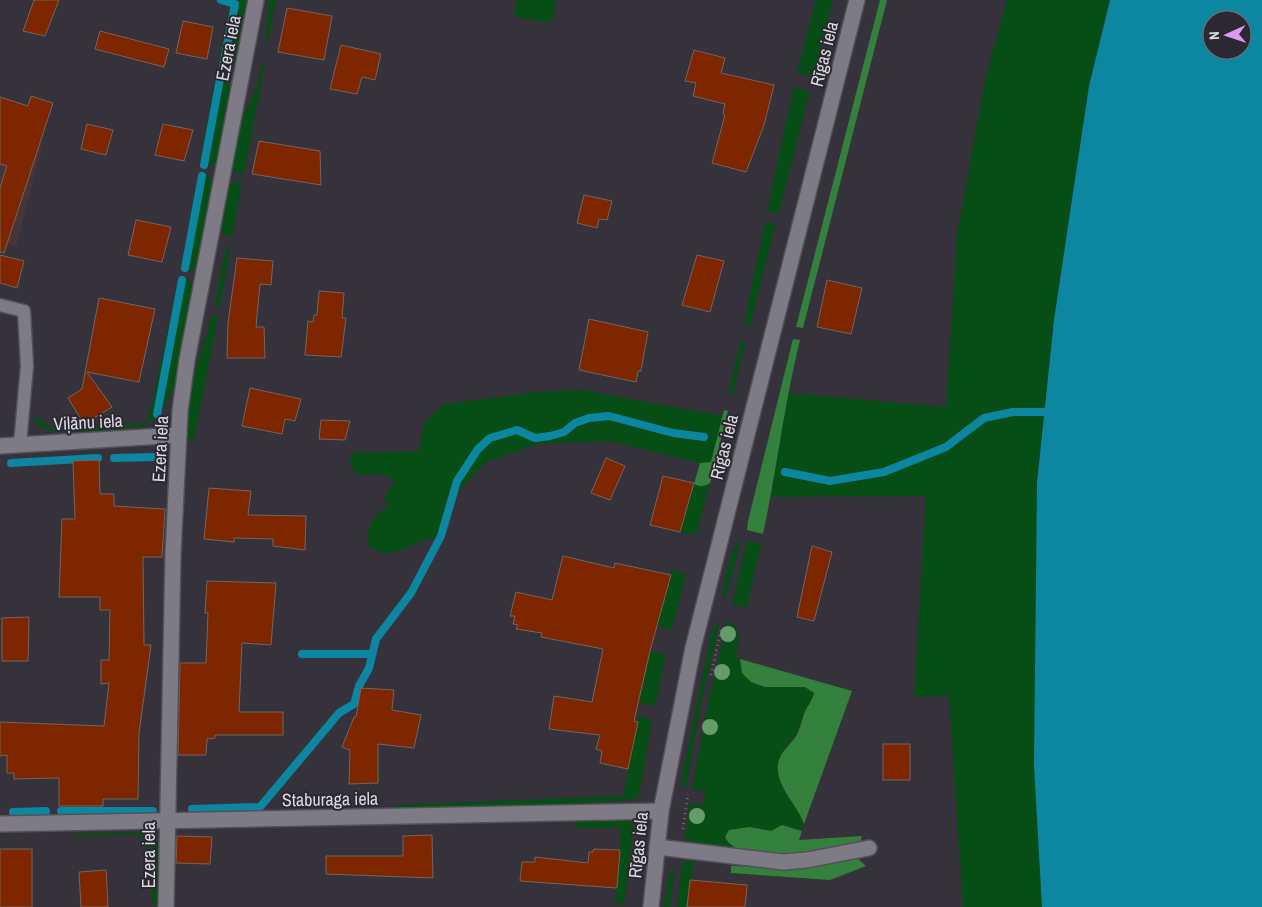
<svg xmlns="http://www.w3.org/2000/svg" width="1262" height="907" viewBox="0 0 1262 907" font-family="'Archivo Narrow',sans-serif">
  <rect width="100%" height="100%" fill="#35323b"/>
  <path fill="#48353c" d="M0,136L42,147L16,246L0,242Z"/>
  <g fill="#074d16">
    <path d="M231,0H248L236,66L230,69L218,66Z"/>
    <path d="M269,0H276L267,45L265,40Z"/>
    <path d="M516,0H556L552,23L514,17Z"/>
    <path d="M816,0H833L814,76L797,73Z"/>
    <path d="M1007,0H1110L1089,86L1054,320L1037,483L1034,766L1042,907H963L949,696L914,697L926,496L771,497L787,393L946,407L957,235L985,80Z"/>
    <path d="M265,63L244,174L235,173L232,166L241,122L257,86L262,65Z"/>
    <path d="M216,77L228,80L232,86L218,161L211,165L200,163Z"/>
    <path d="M794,87L810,91L779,213L767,211Z"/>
    <path d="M198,175L210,177L213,182L197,267L191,271L181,269Z"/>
    <path d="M234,182L242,183L232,237L223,234L222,223L228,187Z"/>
    <path d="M765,222L776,224L750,326L744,325Z"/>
    <path d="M231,246L220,307L215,306L225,251Z"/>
    <path d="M179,278L192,282L193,288C186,328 183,415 138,427C112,429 55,441 35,423L34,416L53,428L144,423L149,416Z"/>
    <path d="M213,315L218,316L194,441H191C176,429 200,354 206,337C209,330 208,321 213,315Z"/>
    <path d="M741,340L746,341L733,395L728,393Z"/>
    <path d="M583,390L723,416L711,463H700L608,441L537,444L486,462L457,493L442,542C439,541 433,539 430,539C410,541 393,565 369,546C365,530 372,514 388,507L384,497L395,482C374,466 374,478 356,474L350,464L352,453L419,451L424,423L444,404L540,392Z"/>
    <path d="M710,483L696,535L680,532L694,484L706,486Z"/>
    <path d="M741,540L725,601C719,593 731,544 741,540Z"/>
    <path d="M747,541L761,544L747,608L732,604Z"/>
    <path d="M673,569L686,574L672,630L657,626Z"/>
    <path d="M727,621C743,625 739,644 736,657L740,659V666L751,682L765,687H805L814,693C812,702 810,705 805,712C797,725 801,733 786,746C785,758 780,775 783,786C787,803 808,812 802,831C792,826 782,824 772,831L750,827L748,851L696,843L685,839L690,803L703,805L706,792L692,789L707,707Z"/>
    <path d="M720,622L700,708L686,787L681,785V780L712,631L716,624Z"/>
    <path d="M650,651L666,654L655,706L639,702Z"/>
    <path d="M639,716L652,720L639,797L632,800L517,807L394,808V805L623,796Z"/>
    <path d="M621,819L634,824L624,904L615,903L621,828H576V820Z"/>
    <path d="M141,832L152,833L157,840L160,851L161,904H152L150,854L139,834L73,837L77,834Z"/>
    <path d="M694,861L687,907H677L682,862Z"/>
    <path d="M675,866L670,907H664L668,878Z"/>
  </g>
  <g fill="#34813d">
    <path d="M880,0H887L803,328L796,327Z"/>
    <path d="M793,339L800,340C784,405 777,469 763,534L747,530L748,521Z"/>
    <path d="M724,410L728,411L710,483C704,487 700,487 694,484L700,463L711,462Z"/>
    <path d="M740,659L852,691L804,824C798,806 781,792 778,772C776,757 785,750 794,739C800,732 801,722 804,714C807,706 812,702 814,693L805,687H765L751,682L742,673Z"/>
    <path d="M782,825L802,831L799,840L862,836L860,842C833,848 740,870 725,837L729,830L750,827L771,831Z"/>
    <path d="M857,858L866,866L830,880L731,873V866L779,867Z"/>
  </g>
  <path fill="#0d86a2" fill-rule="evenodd" d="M1110,0H1262V907H1042L1034,766L1037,483L1054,320L1089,86ZM1212,20H1242V50H1212Z"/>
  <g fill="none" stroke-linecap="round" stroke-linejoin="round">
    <g stroke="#0d86a2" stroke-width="8">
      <path d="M221,0L235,4L223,66"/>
      <path d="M204,165L220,79"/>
      <path d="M185,268L202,176"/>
      <path d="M157,414L182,280"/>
      <path d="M114,458L155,457"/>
      <path d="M11,463L98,458"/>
      <path d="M785,472L830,481L884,472L946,447L984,418L1013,412H1044"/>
      <path d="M302,654H372"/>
      <path d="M192,809L260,807L339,713L354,704L359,686L369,668L376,639L411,593L441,536L457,481L478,449L490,438L517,430L535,438L550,436L564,432L575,423L589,418L609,416L673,433L704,437"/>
      <path d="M61,811H153"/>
      <path d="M13,812L46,811"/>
    </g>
  </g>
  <g fill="#7d2600" stroke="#736662">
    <path d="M34,0H59L45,36L23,31Z"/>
    <path d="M287,8L332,16L324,60L278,52Z"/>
    <path d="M183,21L213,27L207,59L176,53Z"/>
    <path d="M100,31L169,49L164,67L95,49Z"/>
    <path d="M341,45L381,54L375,80L362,77L357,94L330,89Z"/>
    <path d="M694,50L725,58L721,73L774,85L764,125L746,172L712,163L725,115L723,114L725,104L693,96L696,83L685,81Z"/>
    <path d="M31,96L53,103L4,253L0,252V188L7,166L0,164V97L28,106Z"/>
    <path d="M87,124L113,130L106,155L81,149Z"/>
    <path d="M163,124L193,130L184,161L155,155Z"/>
    <path d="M259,141L320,151L321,185L252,174Z"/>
    <path d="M584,195L612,201L607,220L599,219L597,228L577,223Z"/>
    <path d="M136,220L171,227L162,262L128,255Z"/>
    <path d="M0,255L24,261L17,288L0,283Z"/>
    <path d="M697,255L724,261L710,312L682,305Z"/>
    <path d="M237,258L273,261L271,285L260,284L256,327H264L265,358H227L228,323Z"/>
    <path d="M827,280L862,288L851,334L817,327Z"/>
    <path d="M319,291L344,293L342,318H346L341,357L305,355L308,321L313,322L314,315H317Z"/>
    <path d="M99,298L155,309L139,382L87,372L112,407L84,424L68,398L82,389Z"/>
    <path d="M589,319L648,332L641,371H638L636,382L579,370Z"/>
    <path d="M250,388L301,399L295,421L285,419L282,434L242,426Z"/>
    <path d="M321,420L350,421L345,440L319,439Z"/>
    <path d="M606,458L625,466L610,500L591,493Z"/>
    <path d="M99,460L100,494H114V506L165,509L162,557H143L144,645H151L139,733L138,799H103V806H59V778L14,779V773H7V755L0,756V722L104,726L109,683L101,684V660H109L110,610H100V597H59L62,519H75L73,461Z"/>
    <path d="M663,476L694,483L680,532L650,525Z"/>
    <path d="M209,488L251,491L248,515L306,516L305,550L273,546V539L234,538V542L204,539Z"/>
    <path d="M812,546L832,552L814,621L797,617Z"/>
    <path d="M563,556L614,568L615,563L671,575L650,651L634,721L638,722L628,769L600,763L602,751L596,749L600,735L549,729L554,696L592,702L603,649L541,637L542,633L516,629L518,625L513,624L515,616H510L516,592L552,600Z"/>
    <path d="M207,581L276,583L271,645L242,643L239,712H283V735H215V738L207,739L206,755H178L180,663H206L208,613H205Z"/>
    <path d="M29,617L28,661H2V618Z"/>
    <path d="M361,688L394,690L392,710L421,715L414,748L378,744V783L349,784L350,750L342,747L354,717H356Z"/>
    <rect x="883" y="744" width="27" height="36"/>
    <path d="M432,835L433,878L326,874V856H403V836Z"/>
    <path d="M177,836L212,837L210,864L176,863Z"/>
    <rect x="0" y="849" width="32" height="58"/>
    <path d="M594,849L620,850L617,888L520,881L522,862H535V857L588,863L589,852H593Z"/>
    <path d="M106,870L108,907H81L79,872Z"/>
    <path d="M690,880L747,885L745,907H687Z"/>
  </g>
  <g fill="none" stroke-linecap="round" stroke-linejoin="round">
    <defs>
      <path id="service" d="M0,305L24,311L27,366L20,444"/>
      <g id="minor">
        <path d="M0,446L179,435"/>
        <path d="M0,824L661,811"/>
        <path d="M657,847L783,862L807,860L869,848"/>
        <path d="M166,907L173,554L180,411L187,360L256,0"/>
      </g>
      <path id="secondary" d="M651,907L661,811L693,648L857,0"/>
    </defs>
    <use href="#service" stroke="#525057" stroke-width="15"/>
    <use href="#minor" stroke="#525057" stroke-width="18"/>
    <use href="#secondary" stroke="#525057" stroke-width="18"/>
    <g stroke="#6e6c74" stroke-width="3" stroke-dasharray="1 4" stroke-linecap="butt">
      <path d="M711,675L721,629"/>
      <path d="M683,829L688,794"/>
    </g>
    <use href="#service" stroke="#7e7b86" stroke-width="12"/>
    <use href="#minor" stroke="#7e7b86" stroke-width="15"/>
    <use href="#secondary" stroke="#7e7b86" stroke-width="15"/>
  </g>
  <g fill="#669c6c">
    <circle cx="728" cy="634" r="8"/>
    <circle cx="722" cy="672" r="8"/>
    <circle cx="710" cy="727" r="8"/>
    <circle cx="697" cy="816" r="8"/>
  </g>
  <g text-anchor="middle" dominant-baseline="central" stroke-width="4" stroke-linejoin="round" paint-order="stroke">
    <g font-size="18" fill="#dcdbe1" stroke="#2b2831">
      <text transform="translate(228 48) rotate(-79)">Ezera iela</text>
      <text transform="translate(824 54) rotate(-76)">Rīgas iela</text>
      <text transform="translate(88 422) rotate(-3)">Viļānu iela</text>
      <text transform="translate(724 447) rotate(-76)">Rīgas iela</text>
      <text transform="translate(160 449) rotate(-87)">Ezera iela</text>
      <text transform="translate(330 799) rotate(-1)">Staburaga iela</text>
      <text transform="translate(638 845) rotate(-84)">Rīgas iela</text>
      <text transform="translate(148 855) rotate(-90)">Ezera iela</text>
    </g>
  </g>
  <g transform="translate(1227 35) rotate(267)"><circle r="24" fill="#2b2831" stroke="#727077"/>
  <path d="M0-4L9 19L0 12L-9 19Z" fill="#dc99f4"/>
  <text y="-8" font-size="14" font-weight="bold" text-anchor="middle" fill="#dcdbe1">N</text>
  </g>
</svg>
